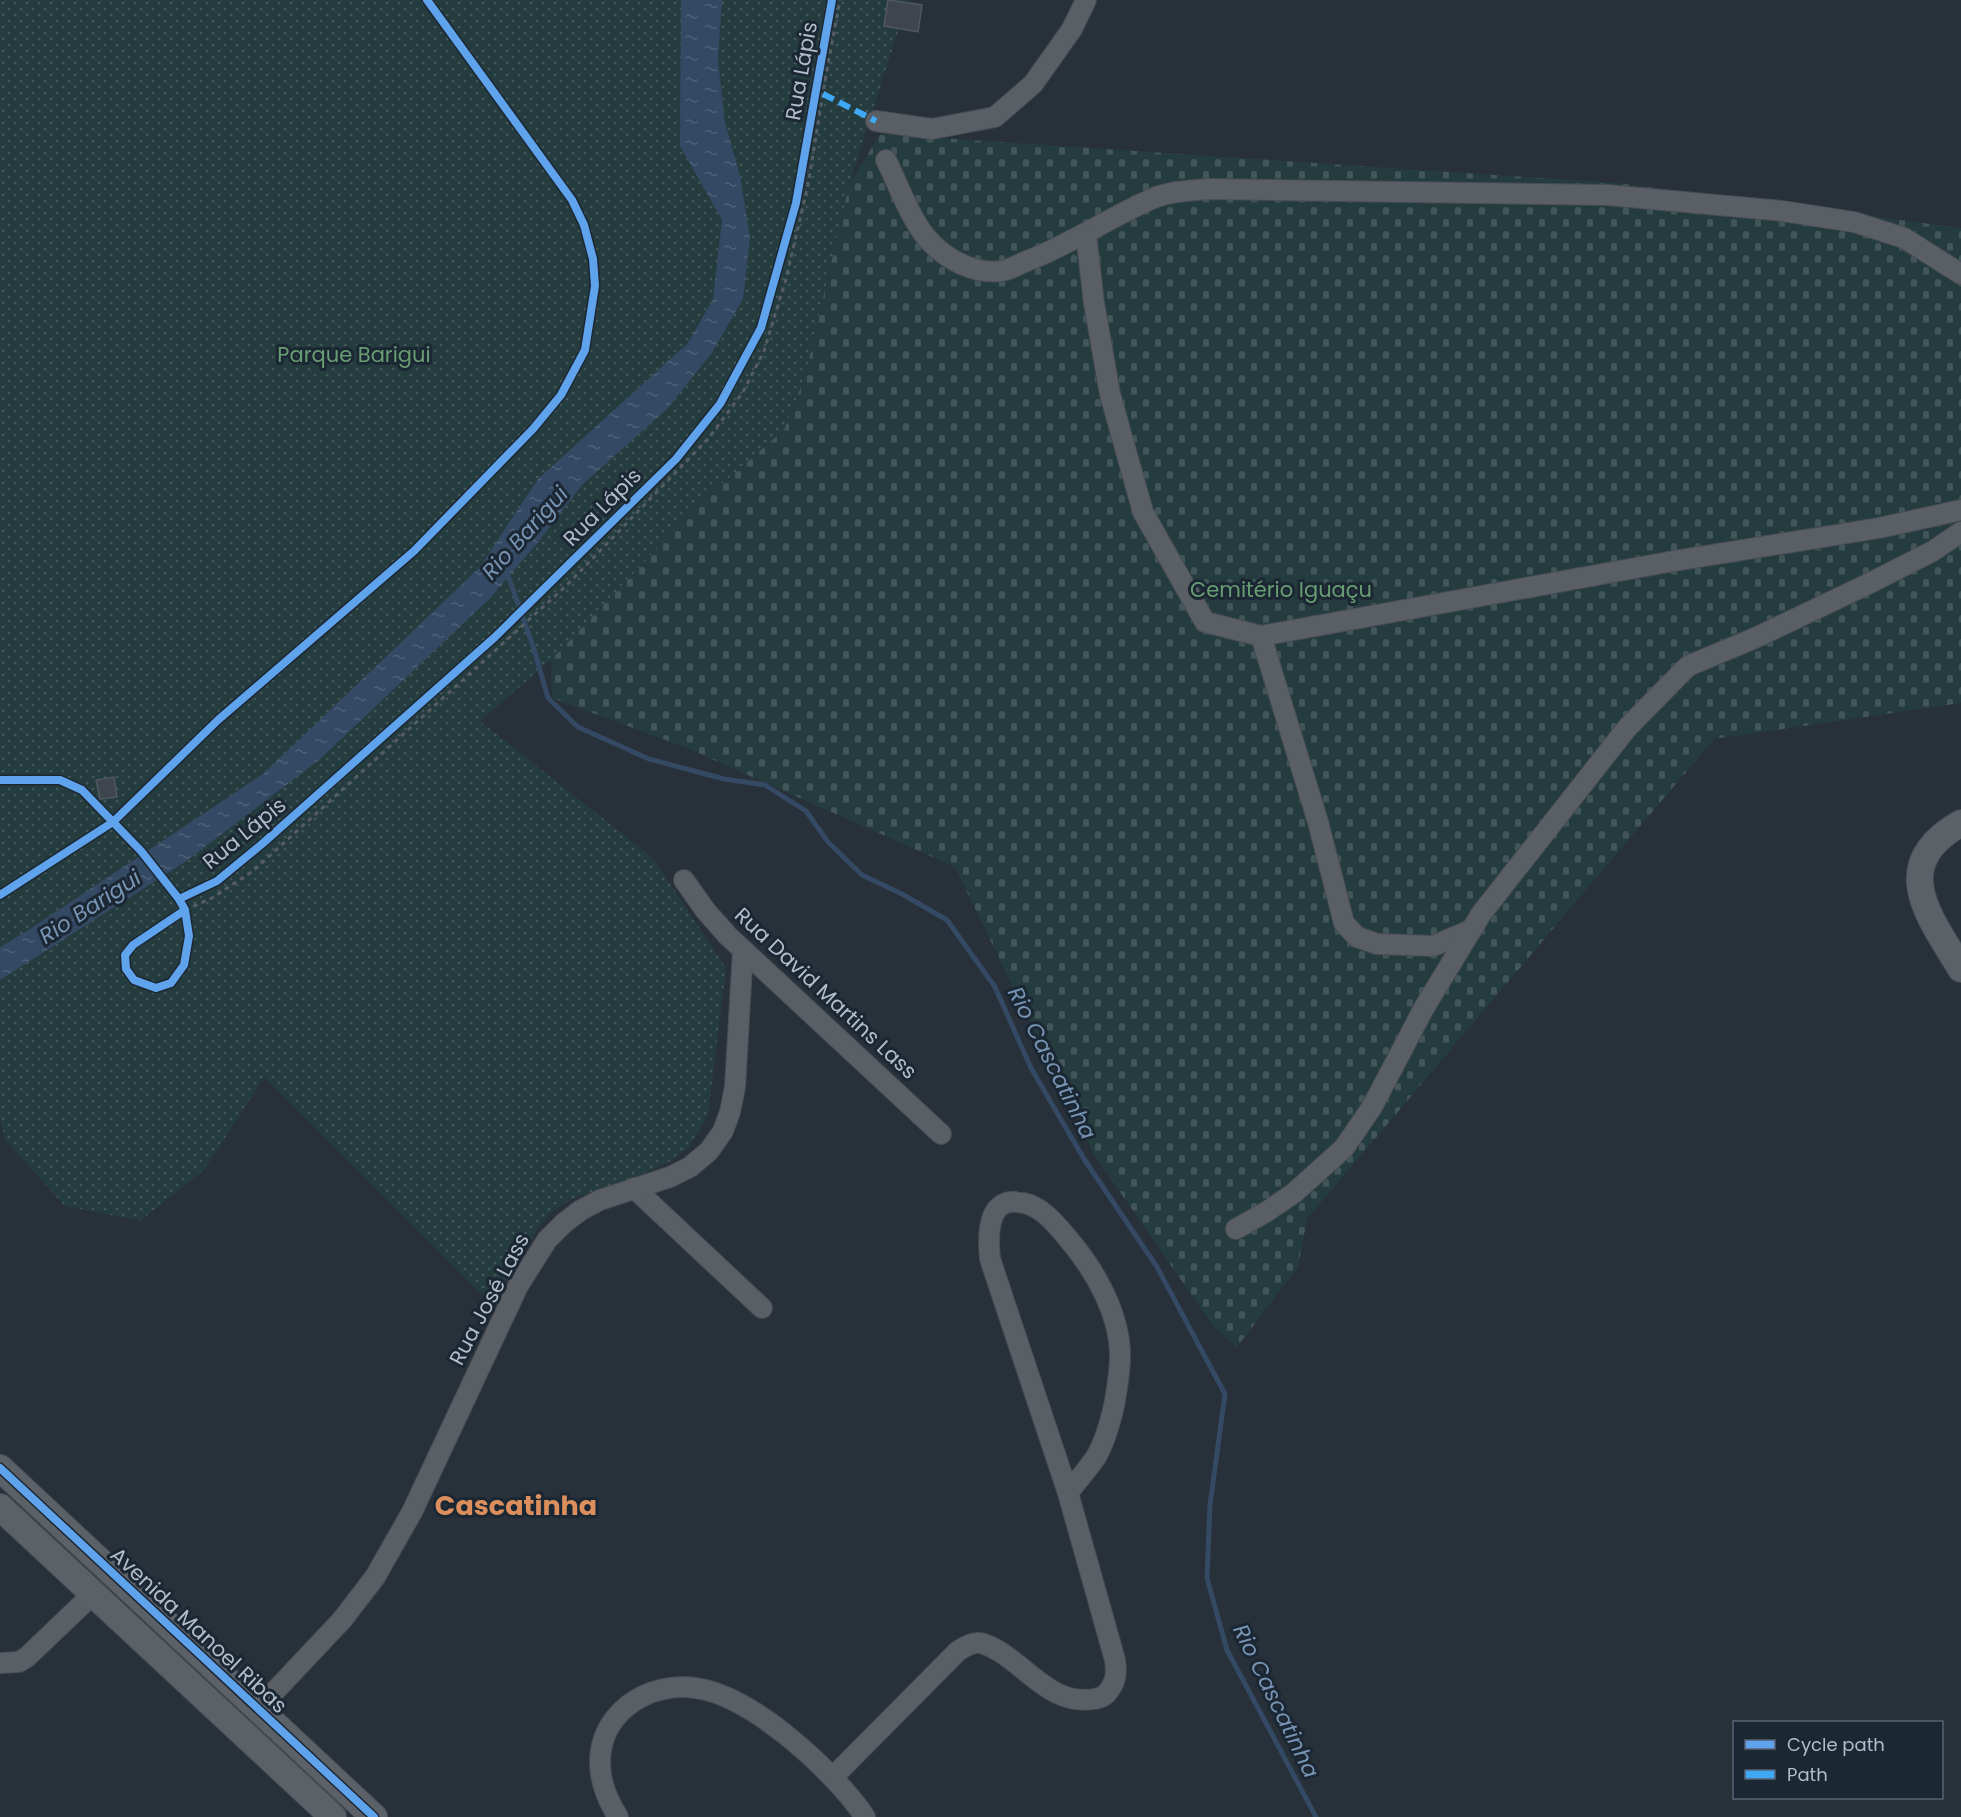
<svg xmlns="http://www.w3.org/2000/svg" width="1961" height="1817" viewBox="0 0 1961 1817" font-family="Poppins,sans-serif">
  <defs>
    <pattern id="cemetery-stones" width="16" height="16" patternUnits="userSpaceOnUse" patternTransform="scale(1.5)"><rect width="16" height="16" fill="#253c3f"/><path d="M2 7V4a2 2 0 0 1 4 0v3zM10 15v-3a2 2 0 0 1 4 0v3z" fill="#425659"/></pattern>
    <pattern id="park-dots" width="8" height="8" patternUnits="userSpaceOnUse" patternTransform="scale(1.5)"><rect width="8" height="8" fill="#253c3f"/><path d="M2 2h.1M6 6h.1" fill="none" stroke="#425659" stroke-width="1.8" stroke-linecap="round"/></pattern>
    <pattern id="water-ripples" width="26" height="14" patternUnits="userSpaceOnUse" patternTransform="scale(1.5)"><rect width="26" height="14" fill="#344963"/><path d="M2 4q2-2 4 0t4 0M15 11q2-2 4 0t4 0" fill="none" stroke="#4f6178"/></pattern>
  </defs>
  <rect width="100%" height="100%" fill="#283039"/>
  <path fill="url(#cemetery-stones)" d="M880,134L1618,183L1961,228V703L1714,739L1307,1219L1298,1267L1237,1347L1213,1326L1093,1153L955,867L687,748L552,698L551,660L703,500L784,430L805,376L849,185Z"/>
  <path fill="url(#park-dots)" d="M0,0H908L849,185L805,376L784,430L703,500L551,660L480,721L653,858L726,968L708,1115L689,1147L667,1163L642,1174L572,1199L551,1212L538,1228L492,1305L264,1077L205,1169L140,1221L65,1206L6,1141L0,1121Z"/>
  <path fill="url(#water-ripples)" d="M681,0H722L718,60L725,123L740,175L750,238L743,299L711,354L667,409L582,485L539,541L489,599L319,760L185,862L0,980V947L27,931L263,774L480,567L538,479L688,343L713,299L722,220L680,146Z"/>
  <g fill="none" stroke-linecap="round" stroke-linejoin="round">
    <path stroke="#344963" stroke-width="5" d="M506,570L533,646L548,698L578,727L649,759L724,779L765,785L806,811L828,842L862,875L902,894L947,920L995,987L1031,1068L1084,1159L1157,1267L1225,1394L1210,1505L1207,1578L1227,1650L1316,1817"/>
  </g>
  <g fill="#3e454c" stroke="#515860" stroke-width="1.5">
    <path d="M888,0L922,5L918,32L884,26Z"/>
    <path d="M114,777L117,797L100,799L96,780Z"/>
  </g>
  <g fill="none" stroke-linecap="round" stroke-linejoin="round">
    <defs>
      <g id="minor">
        <path d="M876,121L932,129L995,117L1033,84L1072,29L1086,0"/>
        <path d="M886,160C898,184 909,216 926,237C944,259 977,277 1006,270C1015,267 1023,262 1032,259C1074,242 1112,216 1154,198C1169,191 1190,191 1207,189L1607,195L1782,211L1854,222L1904,238L1961,274"/>
        <path d="M1086,234L1094,303L1110,394L1143,512L1205,622L1261,636L1674,561L1879,528L1961,510"/>
        <path d="M1261,636L1318,822L1344,923L1357,937L1377,944L1433,946L1471,930"/>
        <path d="M684,880L705,910L728,936L941,1134"/>
        <path d="M634,1188L762,1308"/>
        <path d="M1236,1229L1266,1212L1294,1193L1344,1148L1372,1107L1424,1008L1481,914L1627,728L1688,666L1755,638L1868,584L1933,551L1961,532"/>
        <path d="M0,1663L19,1662L27,1657L93,1594"/>
        <path d="M258,1709L342,1620L375,1577L412,1512L518,1286L547,1240L564,1223L581,1210L600,1200L670,1177L690,1167L709,1151L723,1131L730,1112L735,1087L743,950"/>
        <path d="M833,1777L958,1651C966,1646 974,1641 984,1644C1022,1657 1047,1707 1094,1699C1099,1698 1102,1698 1106,1694C1116,1683 1117,1674 1115,1660L1068,1493L990,1259C988,1239 986,1199 1017,1202C1040,1203 1056,1224 1070,1241C1096,1272 1120,1315 1120,1356C1120,1373 1117,1389 1114,1406C1110,1423 1105,1442 1096,1457C1087,1470 1077,1481 1068,1493"/>
        <path d="M618,1817C610,1804 603,1789 601,1774C592,1716 648,1678 701,1689C755,1699 835,1772 865,1817"/>
      </g>
      <g id="major">
        <path d="M1961,823C1887,865 1929,916 1961,969"/>
        <path d="M0,1468L374,1817"/>
        <path d="M0,1507L333,1817"/>
      </g>
    </defs>
    <use href="#minor" stroke="#474c53" stroke-width="22"/>
    <use href="#major" stroke="#464d55" stroke-width="28"/>
    <path stroke="#565d64" stroke-width="3" stroke-dasharray="4.5 4.5" stroke-linecap="butt" d="M185,910L212,898L253,871L566,586L708,439L743,392L764,351L786,279L808,185L826,75L840,0"/>
    <use href="#minor" stroke="#5a5f66" stroke-width="20"/>
    <use href="#major" stroke="#5c6168" stroke-width="26"/>
    <path stroke="#3fa9f5" stroke-width="6" stroke-dasharray="12 6" stroke-linecap="butt" d="M823,94L876,121"/>
    <defs>
      <g id="cycleway">
        <path d="M0,780H60L82,790L141,851L179,899L185,910L189,936L184,965L171,983L156,988L134,980L126,969L125,955L133,945L185,910"/>
        <path d="M0,895L113,822L218,720L414,551L533,429L561,395L585,350L595,286L593,259L584,225L572,200L427,0"/>
        <path d="M179,899L217,881L262,844L495,637L676,459L720,404L761,328L796,203L832,0"/>
        <path d="M0,1468L374,1817"/>
      </g>
    </defs>
    <use href="#cycleway" stroke="#1c2734" stroke-width="11"/>
    <use href="#cycleway" stroke="#60a3ed" stroke-width="8"/>
  </g>
  <g text-anchor="middle" dominant-baseline="central" stroke-width="6" stroke-linejoin="round" paint-order="stroke">
    <g font-size="21" fill="#b2bcca" stroke="#1c2734">
      <text transform="translate(801 71) rotate(-80)">Rua Lápis</text>
      <text transform="translate(602 507) rotate(-45)">Rua Lápis</text>
      <text transform="translate(244 833) rotate(-39)">Rua Lápis</text>
      <text transform="translate(826 993) rotate(43)">Rua David Martins Lass</text>
      <text transform="translate(489 1299) rotate(-62)">Rua José Lass</text>
      <text transform="translate(199 1630) rotate(43)">Avenida Manoel Ribas</text>
    </g>
    <g font-size="21" fill="#689d72" stroke="#1c2734">
      <text x="354" y="354">Parque Barigui</text>
      <text x="1281" y="589">Cemitério Iguaçu</text>
    </g>
    <g font-size="22" font-style="italic" fill="#7894b3" stroke="#1c2734">
      <text transform="translate(525 533) rotate(-48)">Rio Barigui</text>
      <text transform="translate(90 907) rotate(-33)">Rio Barigui</text>
      <text transform="translate(1052 1063) rotate(63)">Rio Cascatinha</text>
      <text transform="translate(1276 1701) rotate(64)">Rio Cascatinha</text>
    </g>
    <g font-size="27" font-weight="bold" fill="#dc8f5c" stroke="#1c2734">
      <text x="516" y="1505">Cascatinha</text>
    </g>
  </g>
  <rect x="1733" y="1721" width="210" height="78" fill="#1c2734" stroke="#586370" stroke-width="1.5"/>
  <rect x="1745" y="1740" width="30" height="9" fill="#60a3ed" stroke="#586370" stroke-width="1.5"/>
  <text x="1787" y="1751" font-size="18" fill="#b2bcca">Cycle path</text>
  <rect x="1745" y="1770" width="30" height="9" fill="#3fa9f5" stroke="#586370" stroke-width="1.5"/>
  <text x="1787" y="1781" font-size="18" fill="#b2bcca">Path</text>
</svg>
